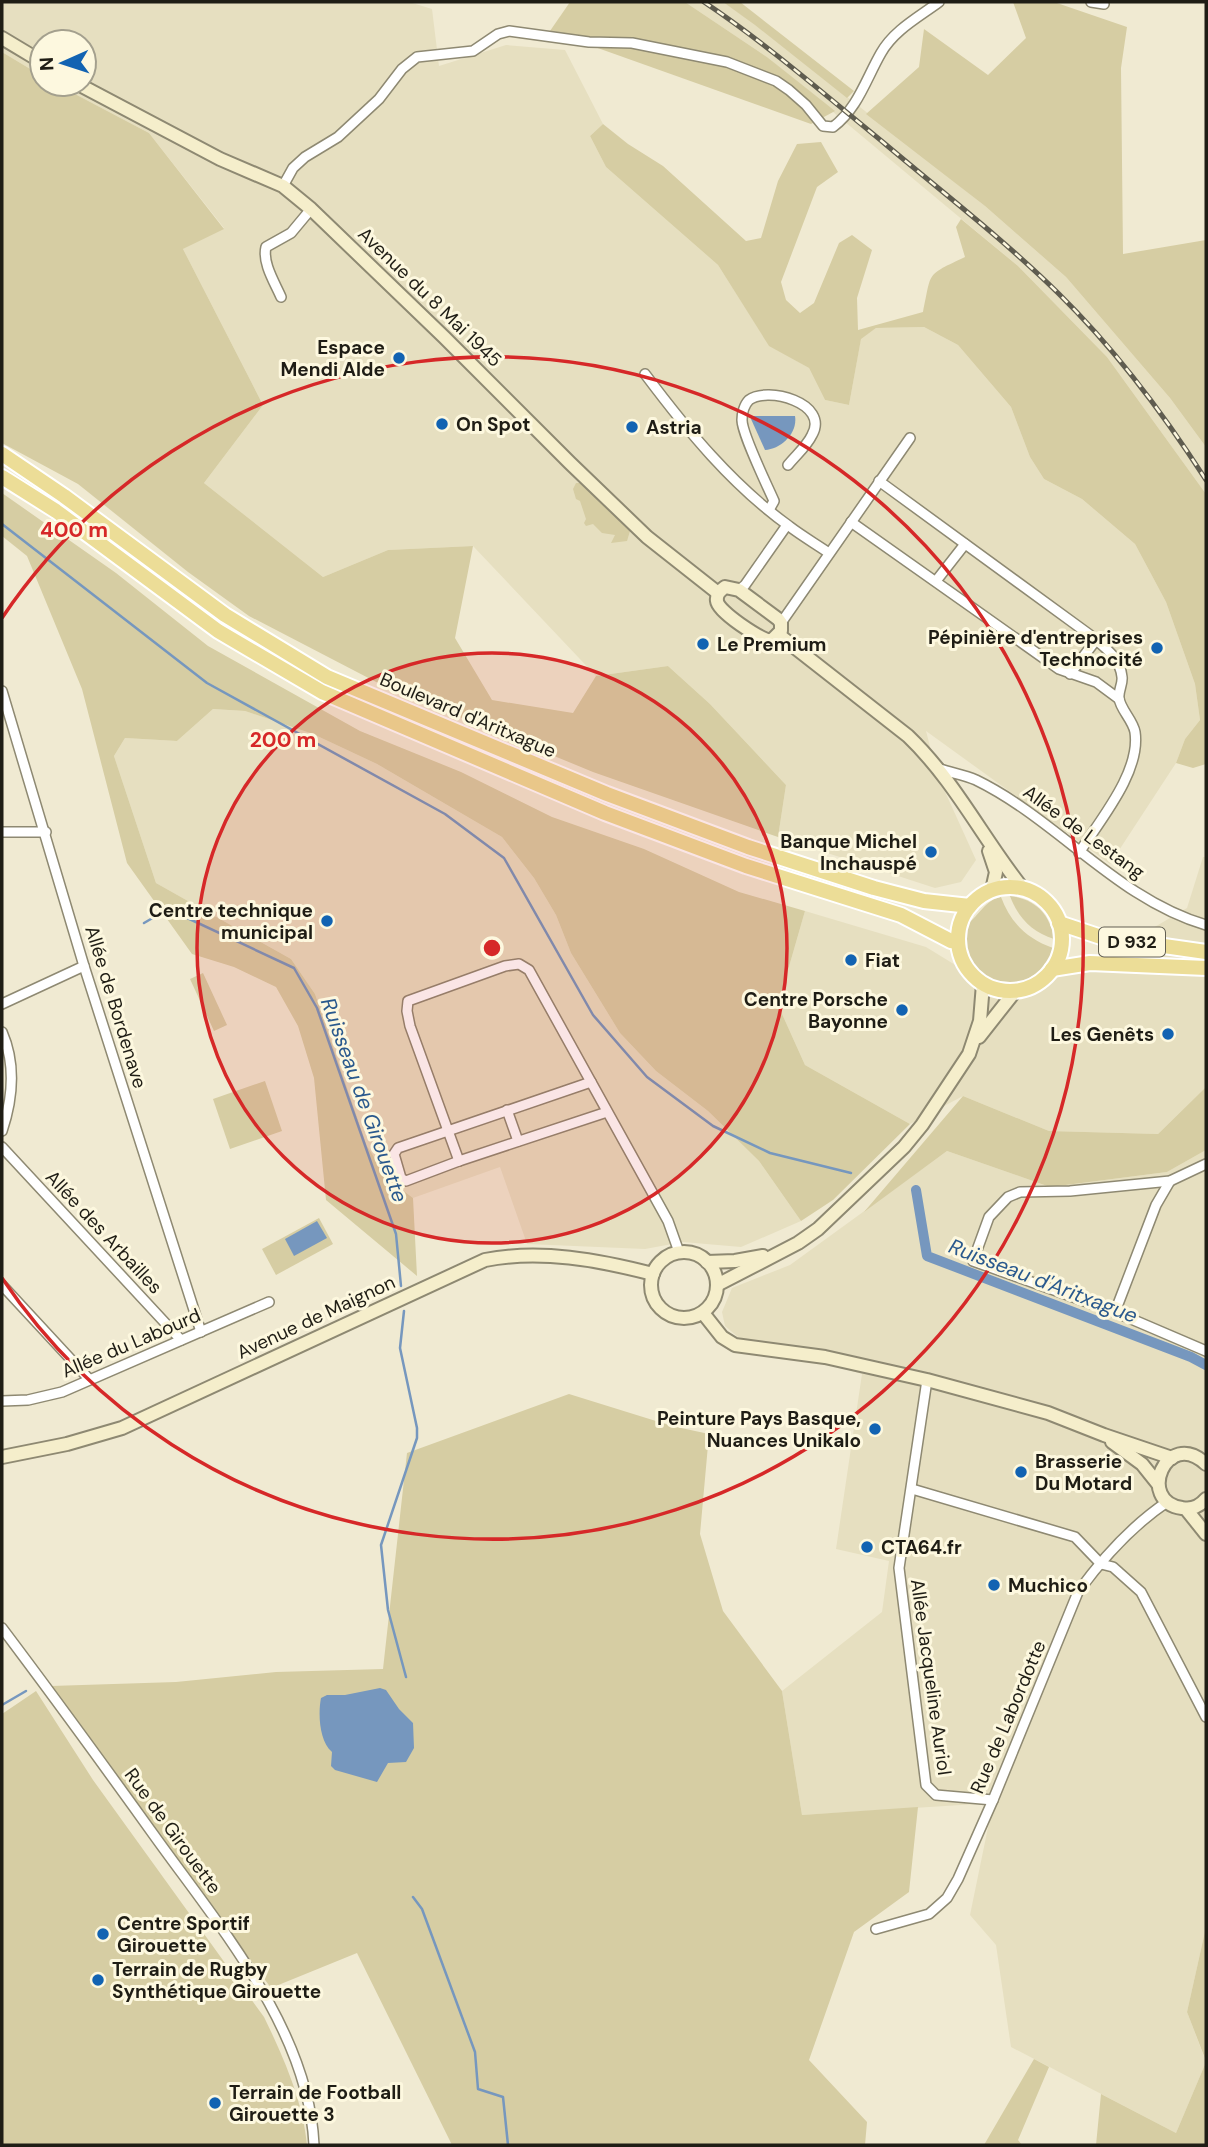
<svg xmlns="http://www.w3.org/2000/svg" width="1208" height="2147" viewBox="0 0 1208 2147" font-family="'DM Sans',sans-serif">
  <rect width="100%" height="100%" fill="#f0ead2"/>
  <g fill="#e6dfc0">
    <path d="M2,2H409L432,9L439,66L506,45L565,50L603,124L590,136L606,167L718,265L769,345L809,368L825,400L849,405L861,338L876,328L924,327L958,345L1011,407L1030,457L1044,479L1082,499L1135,544L1166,602L1195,684L1200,720L1185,739L1176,763L1110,864L926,731L937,774L976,860L961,882L935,888L778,837L786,785L710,704L668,666L596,676L473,546L388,550L323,577L204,483L263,405L183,249L224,228L149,133L56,84H84V42H42V76L2,52Z"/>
    <path d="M685,2H723L755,24L985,206L1066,277L1170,398L1206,447V494L1107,357L1018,266L767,57Z"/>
    <path d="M213,709L245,711L313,734L377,764L502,837L534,878L556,915L571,953L620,1033L656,1071L708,1111L759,1161L801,1221L741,1247L683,1242L645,1249L527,1244L500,1167L413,1198L388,1179L367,1146L315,994L291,959L156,883L114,756L125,738L177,741Z"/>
    <path d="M1203,857H1206V1087L1158,1134L1049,1131L963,1096L910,1124L805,1065L778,1005L805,911L926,947L996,990L1096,964L1141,935L1187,908Z"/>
    <path d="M1206,1150V1927L1187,2012L1206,2062L1176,2133L1011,2047L996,1945L970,1915L993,1803L802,1815L782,1691L882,1612L889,1561L836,1549L862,1374L738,1337L725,1326L722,1312L732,1288L790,1265L947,1151L1050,1187L1167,1172Z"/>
  </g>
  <g fill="#d6cda3">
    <path d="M570,2H685L767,57L835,111L811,124L550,31Z"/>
    <path d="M723,2H740L854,91L847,98L755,25Z"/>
    <path d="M1013,2H1054L1127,27L1121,68L1123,254L1206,240V447L1170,398L1066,277L985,206L866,114L919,67L924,29L988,75L1026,38Z"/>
    <path d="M2,52L42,76V84H56L149,133L224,229L183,249L263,405L204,483L323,577L388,550L473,546L455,638L492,700L573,713L596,676L668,666L710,704L786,785L778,837L593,772L380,684L249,616L188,572L78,484L2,443Z"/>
    <path d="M603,124L628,144L663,166L746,241L761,238L778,181L797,144L821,142L838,172L817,187L781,282L786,300L800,313L814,303L839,243L852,235L872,250L857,298L858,330L923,312C932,271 925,276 965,257L956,227L961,219L1018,266L1107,357L1206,494V764L1193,768L1176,763L1185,739L1200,720L1195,684L1166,602L1135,544L1082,499L1044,479L1030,457L1011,407L958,345L924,327L876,328L861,339L849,405L825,400L809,368L769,346L718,265L606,167L590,136Z"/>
    <path d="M576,483H580L630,531L627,541L611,543L615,535L602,533L593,524L586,526L584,523L586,519L580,501L576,499L573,489Z"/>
    <path d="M2,493L116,573L208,646L360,731L461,772L552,817L644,849L739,892L805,911L778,1005L805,1065L910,1124L833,1200L801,1221L759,1161L708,1111L656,1071L620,1033L571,953L556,915L534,878L502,837L377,764L313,734L245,711L213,709L177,741L125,738L114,756L156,883L291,959L315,994L367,1146L388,1179L413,1198L417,1276L326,1200L314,1078L298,1026L276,987L234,967L192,954L127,863L82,689L27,556L2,536Z"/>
    <path d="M1010,896C1035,899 1050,914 1054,939C1032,932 1018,918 1010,896Z"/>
    <path d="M1001,897C1010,922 1027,939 1053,948C1030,1009 954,987 967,924C980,915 985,900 1001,897Z"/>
    <path d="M203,973L227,1025L214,1031L190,979Z"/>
    <path d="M265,1081L282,1131L230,1149L213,1099Z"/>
    <path d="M1206,1087V1150L1167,1172L1050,1187L947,1151L864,1212L963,1096L1049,1131L1158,1134Z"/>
    <path d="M319,1218L333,1244L276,1275L262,1249Z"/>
    <path d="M569,1394L672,1426L709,1434L700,1534L723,1611L782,1691L802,1815L918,1807L909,1892L854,1932L809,2060L867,2122L865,2145H452L357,1953L271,1988L51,1686L176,1682L276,1672L383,1669L407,1453Z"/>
    <path d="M36,1691L93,1780L264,2017C283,2056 303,2101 307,2145H2V1714Z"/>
    <path d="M1206,1927V2061L1187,2012Z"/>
    <path d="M1034,2059L1049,2067L1018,2140L1022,2145H984Z"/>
    <path d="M1206,2062V2145H1096L1101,2094L1176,2133Z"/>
  </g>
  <g fill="#7697be">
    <path d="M754,416H795C798,433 781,449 765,450L751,419Z"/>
    <path d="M317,1221L327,1238L294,1256L285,1239Z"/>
    <path d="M380,1688L386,1690L399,1709L413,1723L414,1748L406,1762L388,1763L377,1782L335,1770L331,1766L332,1752C319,1741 318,1713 321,1698L327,1695H345Z"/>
  </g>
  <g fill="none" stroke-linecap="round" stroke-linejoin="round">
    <g stroke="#7697be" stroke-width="2.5">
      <path d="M2,524L207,683L445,814L504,858L593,1015L647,1077L713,1126L770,1153L851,1173"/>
      <path d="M144,923L168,909L294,968L317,1008L396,1234L401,1286"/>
      <path d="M404,1311L400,1348L417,1428V1438L381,1545L388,1610L406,1677"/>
      <path d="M2,1705L26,1691"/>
      <path d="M413,1897L422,1909L475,2052L478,2089L503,2097L508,2145"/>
    </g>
    <path stroke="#7697be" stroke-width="10" d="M916,1190L927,1256L1191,1357L1206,1365"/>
    <defs>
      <g id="street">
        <path d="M1091,2L1104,4"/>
        <path d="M283,186L293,168L305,157L338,137L379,99L402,69L417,57L473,51L498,34L509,31L589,42L632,43L727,62L776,81L789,90L806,105L823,126L833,127C858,108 866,79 881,53C894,30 919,17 939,2"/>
        <path d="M281,297C275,283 262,263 266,247L291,233L311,209"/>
        <path d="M645,374C687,430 732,485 789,526C802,536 816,544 829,553"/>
        <path d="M879,481L1090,635C1104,647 1120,657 1122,677C1123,684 1118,691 1119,698C1120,709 1133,720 1135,732C1141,772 1100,820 1079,853"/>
        <path d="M769,510L774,501C767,485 742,434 742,420C742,414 744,405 749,400C767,386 830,403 812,435C807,446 796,455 788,465"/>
        <path d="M851,522L1059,669L1096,682L1119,699"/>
        <path d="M936,581L965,544"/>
        <path d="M739,590L745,585L787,525"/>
        <path d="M781,623L910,438"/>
        <path d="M1070,674L1096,640"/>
        <path d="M2,691L84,966L201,1332"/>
        <path d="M940,769C952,773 965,775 976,780C1058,820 1117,899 1206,925"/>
        <path d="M2,832H46"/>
        <path d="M2,1004L84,966"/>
        <path d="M2,1032C16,1064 13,1098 2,1131"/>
        <path d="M591,1082L398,1148L394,1154L401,1178L406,1181L459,1161L607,1112"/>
        <path d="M507,1110L518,1141"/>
        <path d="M2,1147L181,1340"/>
        <path d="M459,1161L410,1026L407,1011L408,1001L505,966L519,964L529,970L668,1221L679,1252"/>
        <path d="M1206,1164L1170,1181L1070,1191L1020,1192L1008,1197L989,1217L973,1261L1115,1312L1206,1351"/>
        <path d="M2,1285L89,1379"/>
        <path d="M1115,1312L1156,1205L1170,1181"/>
        <path d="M927,1380L899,1568L926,1785L936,1795L993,1800"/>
        <path d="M2,1401L28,1400L62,1392L269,1302"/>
        <path d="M912,1489L1075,1537L1101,1564"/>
        <path d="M1101,1564L1113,1567L1141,1592L1206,1717"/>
        <path d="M2,1628C54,1697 105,1767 156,1838C220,1927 309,2031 314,2145"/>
        <path d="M876,1929L929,1914L947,1898L958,1879L993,1800L1078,1592C1102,1559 1133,1525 1167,1502"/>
      </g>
      <g id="secondary">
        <path d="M2,38L42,62"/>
        <path d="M78,84L220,159L283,186L311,209L444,337L570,463L647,537L718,593"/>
        <path d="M725,587L739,590L778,619L781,623V631L771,641C760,639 718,612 717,601C716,594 720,591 725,587Z"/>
        <path d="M779,635L908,736C955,781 983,839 1023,889"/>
        <path d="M989,851L996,872L992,890"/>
        <path d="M979,1037L1016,990"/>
        <circle cx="684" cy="1285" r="33"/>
        <path d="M707,1262L735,1261L763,1256"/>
        <path d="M717,1285L798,1243L818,1229L904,1147L922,1125L969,1054L980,1021L983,984"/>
        <path d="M703,1313L722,1337L735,1345L825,1357L927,1380L1048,1413L1104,1435L1172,1458"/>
        <path d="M1112,1442L1142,1464L1158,1484"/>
        <path d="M2,1457L67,1444L122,1428L485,1260C540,1249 599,1260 653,1274"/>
        <path d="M1206,1464C1166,1427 1136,1502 1182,1508C1191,1510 1200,1506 1206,1499"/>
        <path d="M1186,1509L1206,1534"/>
      </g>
      <g id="primary">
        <path d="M2,454L64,496L225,615L327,677L607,794L748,847L874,888L924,901L970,906"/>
        <path d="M2,477L56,511L218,631L322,692L605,813L746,866L901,915L951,941L958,942"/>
        <circle cx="1010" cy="939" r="52"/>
        <path d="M1059,923L1101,937L1206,952"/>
        <path d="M1052,969L1090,963L1206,968"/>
      </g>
    </defs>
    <use href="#street" stroke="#8e8972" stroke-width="12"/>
    <use href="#secondary" stroke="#8e8972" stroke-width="16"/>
    <use href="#primary" stroke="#fff" stroke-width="18"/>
    <use href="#street" stroke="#fff" stroke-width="9"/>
    <use href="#secondary" stroke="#f5eecb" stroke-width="12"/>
    <use href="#primary" stroke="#ecdd97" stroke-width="14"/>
    <defs>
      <path id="rail" d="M704,2C767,44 825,95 884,143C942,192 1003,239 1058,293C1115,349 1163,413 1206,480"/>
    </defs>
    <use href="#rail" stroke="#5f5c4f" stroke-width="5"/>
    <use href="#rail" stroke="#fdf8df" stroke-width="2.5" stroke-dasharray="8" stroke-linecap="butt"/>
  </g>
  <circle cx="492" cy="948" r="295" fill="#d62828" fill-opacity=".12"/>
  <g fill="none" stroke="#d62828" stroke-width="3.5">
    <circle cx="492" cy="948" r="295"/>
    <path d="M2 618A591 591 0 1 1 2 1278"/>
  </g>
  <g fill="#1263b2" stroke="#fdf8df" stroke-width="2.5">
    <circle cx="399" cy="358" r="7"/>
    <circle cx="442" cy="424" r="7"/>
    <circle cx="632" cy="427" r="7"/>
    <circle cx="703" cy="644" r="7"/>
    <circle cx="1157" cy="648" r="7"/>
    <circle cx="931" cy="852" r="7"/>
    <circle cx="327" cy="921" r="7"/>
    <circle cx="851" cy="960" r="7"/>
    <circle cx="902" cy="1010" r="7"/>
    <circle cx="1168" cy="1034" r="7"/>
    <circle cx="875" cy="1429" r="7"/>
    <circle cx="1021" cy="1472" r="7"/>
    <circle cx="867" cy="1547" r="7"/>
    <circle cx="994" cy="1585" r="7"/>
    <circle cx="103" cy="1934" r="7"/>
    <circle cx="98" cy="1980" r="7"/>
    <circle cx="215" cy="2103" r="7"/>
  </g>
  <g text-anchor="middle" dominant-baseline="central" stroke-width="6" stroke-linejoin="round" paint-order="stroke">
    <rect fill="#fdf8df" stroke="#625f52" stroke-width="2" x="1099" y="927.5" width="66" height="29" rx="5"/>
    <g font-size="18" font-weight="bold" fill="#1f1d15">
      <text x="1132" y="942">D 932</text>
    </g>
    <g font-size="19" fill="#1f1d15" stroke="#fdf8df">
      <text transform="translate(430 297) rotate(44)">Avenue du 8 Mai 1945</text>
      <text transform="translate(468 715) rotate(23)">Boulevard d'Aritxague</text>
      <text transform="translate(1084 832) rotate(36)">Allée de Lestang</text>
      <text transform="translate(116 1007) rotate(73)">Allée de Bordenave</text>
      <text transform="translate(104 1232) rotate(47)">Allée des Arbailles</text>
      <text transform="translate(316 1317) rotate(-25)">Avenue de Maignon</text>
      <text transform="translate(131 1343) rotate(-23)">Allée du Labourd</text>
      <text transform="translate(931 1677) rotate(82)">Allée Jacqueline Auriol</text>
      <text transform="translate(1008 1717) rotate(-67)">Rue de Labordotte</text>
      <text transform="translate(173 1831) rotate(54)">Rue de Girouette</text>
    </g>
    <g font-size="19" font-weight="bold" fill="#1f1d15" stroke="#fdf8df" text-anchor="start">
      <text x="385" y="347" text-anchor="end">Espace<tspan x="385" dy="22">Mendi Alde</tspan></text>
      <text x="456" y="424">On Spot</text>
      <text x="646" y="427">Astria</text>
      <text x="1143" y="637" text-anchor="end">Pépinière d'entreprises<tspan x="1143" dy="22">Technocité</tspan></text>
      <text x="717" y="644">Le Premium</text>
      <text x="917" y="841" text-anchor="end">Banque Michel<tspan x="917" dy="22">Inchauspé</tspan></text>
      <text x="313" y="910" text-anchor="end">Centre technique<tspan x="313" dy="22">municipal</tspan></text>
      <text x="865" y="960">Fiat</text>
      <text x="888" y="999" text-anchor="end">Centre Porsche<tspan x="888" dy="22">Bayonne</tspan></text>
      <text x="1154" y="1034" text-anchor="end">Les Genêts</text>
      <text x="861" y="1418" text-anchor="end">Peinture Pays Basque,<tspan x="861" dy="22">Nuances Unikalo</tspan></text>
      <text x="1035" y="1461">Brasserie<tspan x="1035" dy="22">Du Motard</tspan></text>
      <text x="881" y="1547">CTA64.fr</text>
      <text x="1008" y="1585">Muchico</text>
      <text x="117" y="1923">Centre Sportif<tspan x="117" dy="22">Girouette</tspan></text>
      <text x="112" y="1969">Terrain de Rugby<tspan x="112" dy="22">Synthétique Girouette</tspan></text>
      <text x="229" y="2092">Terrain de Football<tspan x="229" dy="22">Girouette 3</tspan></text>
    </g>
    <g font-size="21" font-style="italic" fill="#2a598d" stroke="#fdf8df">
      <text transform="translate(364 1100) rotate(70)">Ruisseau de Girouette</text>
      <text transform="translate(1043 1281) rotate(21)">Ruisseau d'Aritxague</text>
    </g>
  </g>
  <circle cx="492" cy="948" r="10" fill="#d62828" stroke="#fdf8df" stroke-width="3.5"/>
  <g font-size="21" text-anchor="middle" font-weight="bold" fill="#d62828" stroke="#fdf8df" stroke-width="6" stroke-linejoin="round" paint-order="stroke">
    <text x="74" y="537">400 m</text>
    <text x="283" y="747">200 m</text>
  </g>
  <rect width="1208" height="2147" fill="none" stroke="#1f1d15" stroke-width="7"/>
  <g transform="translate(63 63) rotate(267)"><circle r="33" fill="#fdf8df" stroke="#a4a08e" stroke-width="2"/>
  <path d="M0-5L12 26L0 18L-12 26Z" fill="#1263b2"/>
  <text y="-10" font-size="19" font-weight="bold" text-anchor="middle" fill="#1f1d15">N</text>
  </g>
</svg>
